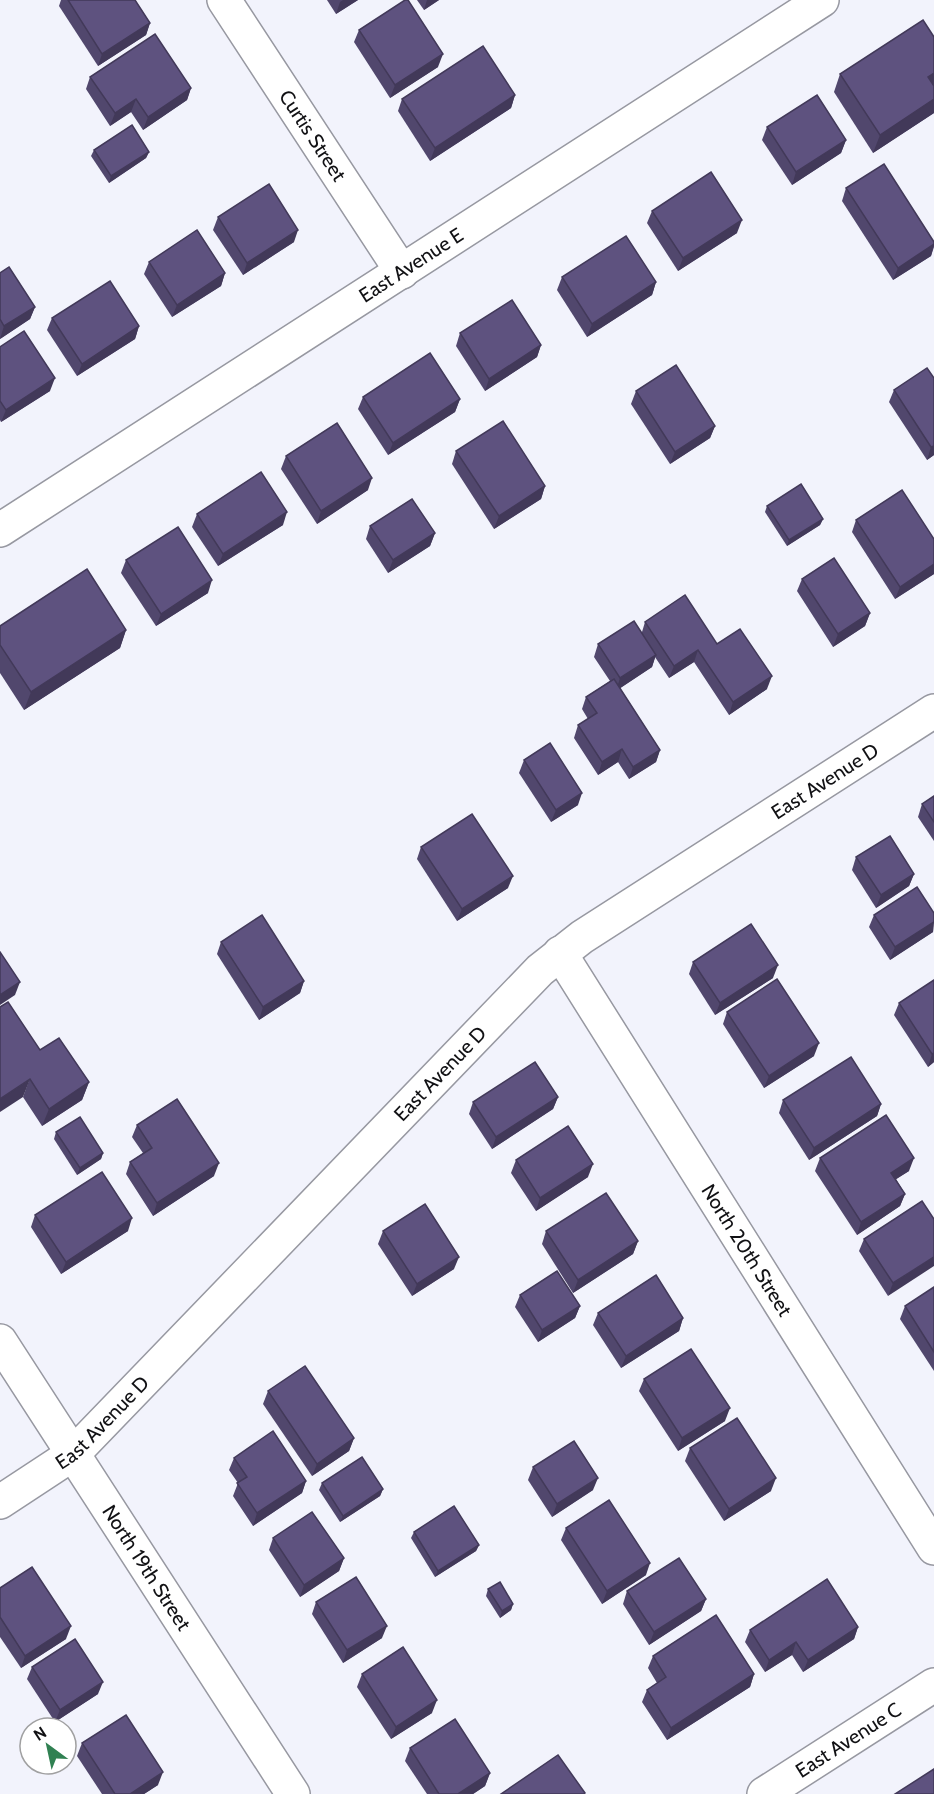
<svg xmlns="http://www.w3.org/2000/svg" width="934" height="1794" viewBox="0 0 934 1794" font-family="Cabin,sans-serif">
  <rect width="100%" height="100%" fill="#f2f3fc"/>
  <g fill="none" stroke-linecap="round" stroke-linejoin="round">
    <defs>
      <g id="minor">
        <path id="s1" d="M224,0L402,272"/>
        <path id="s2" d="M0,530L822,0"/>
        <path id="s3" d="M560,953L934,1548"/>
        <path id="s4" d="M0,1341L293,1794"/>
        <path id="s5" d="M0,1502L73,1454L540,970L582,937L934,711"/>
        <path id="s6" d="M764,1794L934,1685"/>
      </g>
    </defs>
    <use href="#minor" stroke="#9798a1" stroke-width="36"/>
    <use href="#minor" stroke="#fff" stroke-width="33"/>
  </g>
  <g fill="#51476d">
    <path d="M61,0H135L150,23L146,35L98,66L59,6Z"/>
    <path d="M327,0H358L336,14Z"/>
    <path d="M417,0H439L424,10Z"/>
    <path d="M359,30L438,67L390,98L354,42Z"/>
    <path d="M934,37V113L873,153L834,92L840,74Z"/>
    <path d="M90,77L191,88L187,100L143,130L131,112L110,126L86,89Z"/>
    <path d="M515,95L511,108L430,161L398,111L402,99Z"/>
    <path d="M767,127L846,140L841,153L792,185L762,140Z"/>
    <path d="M94,150L149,152L146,158L109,183L91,156Z"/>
    <path d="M846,188L934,242V247L931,256L893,280L842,201Z"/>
    <path d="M652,211L737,233L678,271L647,223Z"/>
    <path d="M218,217L294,242L243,275L213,230Z"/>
    <path d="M149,262L225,273L221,286L172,317L144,274Z"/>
    <path d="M0,273L35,307L30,319L0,339Z"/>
    <path d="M562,277L656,282L652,295L587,337L557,290Z"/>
    <path d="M52,318L139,326L135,339L77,376L47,330Z"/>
    <path d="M460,333L541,345L537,357L485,391L456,346Z"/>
    <path d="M0,347L50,391L1,422L0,420Z"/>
    <path d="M934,378V455L927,460L889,402L894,390Z"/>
    <path d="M636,391L715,426L710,438L670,464L631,404Z"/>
    <path d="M363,397L460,399L455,412L388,455L358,409Z"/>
    <path d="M456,451L545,486L541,499L494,529L452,464Z"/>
    <path d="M286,456L368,490L317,524L281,469Z"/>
    <path d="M767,506L823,519L820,525L787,546L765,512Z"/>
    <path d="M197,514L283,525L218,566L192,527Z"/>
    <path d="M856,520L934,539V574L895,599L852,532Z"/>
    <path d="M370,526L435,533L430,546L388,573L366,539Z"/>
    <path d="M126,560L208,593L156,626L121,573Z"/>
    <path d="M802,579L870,613L865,626L833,647L797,591Z"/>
    <path d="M645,622L717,644L767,689L729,715L694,662L669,678L655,657L652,667L620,688L660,750L656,762L629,779L618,762L598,775L574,738L578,725L588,719L582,709L586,697L610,681L594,657L598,644L642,632Z"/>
    <path d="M0,626L126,630L120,648L24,710L0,673Z"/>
    <path d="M524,760L578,805L551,822L519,773Z"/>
    <path d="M934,796V841L918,817L922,804Z"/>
    <path d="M421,847L508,888L457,921L417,859Z"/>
    <path d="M856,857L914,874L909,886L876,908L852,870Z"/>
    <path d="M934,913L933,932L890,960L869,927L874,915Z"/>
    <path d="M221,942L304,981L300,993L259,1020L217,954Z"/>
    <path d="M693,962L773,978L715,1015L689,974Z"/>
    <path d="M934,980V1062L928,1067L894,1015L899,1003Z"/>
    <path d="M727,1012L814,1056L764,1088L723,1024Z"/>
    <path d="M40,1050L89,1082L82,1100L42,1126L23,1097Z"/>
    <path d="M558,1097L553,1109L492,1149L469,1114L473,1102Z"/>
    <path d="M783,1100L881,1104L877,1116L809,1160L779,1113Z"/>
    <path d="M137,1125L214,1176L153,1216L126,1174L130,1162L143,1153L132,1137Z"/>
    <path d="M56,1132L103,1153L101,1159L77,1175L54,1139Z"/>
    <path d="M820,1158L909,1171L896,1179L905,1194L900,1206L857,1235L815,1171Z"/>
    <path d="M516,1160L588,1177L536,1211L511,1173Z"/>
    <path d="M35,1215L128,1231L61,1274L31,1227Z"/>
    <path d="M934,1219L888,1296L859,1251L864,1239Z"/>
    <path d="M383,1231L454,1269L412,1296L378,1244Z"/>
    <path d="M546,1231L638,1241L633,1254L573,1293L542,1244Z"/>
    <path d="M934,1287V1371L900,1319L905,1306Z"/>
    <path d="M520,1295L580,1306L575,1318L538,1342L515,1307Z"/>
    <path d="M598,1313L683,1318L679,1331L621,1368L593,1325Z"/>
    <path d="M644,1379L725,1421L678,1451L639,1391Z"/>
    <path d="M268,1391L354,1438L349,1451L312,1476L263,1404Z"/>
    <path d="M690,1448L771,1491L724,1521L685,1461Z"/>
    <path d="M234,1458L306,1481L302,1493L253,1526L233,1496L238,1483L229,1470Z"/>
    <path d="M533,1467L593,1490L552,1517L528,1480Z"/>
    <path d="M322,1483L383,1489L380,1496L340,1522L319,1490Z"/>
    <path d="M566,1528L646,1575L602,1604L561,1540Z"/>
    <path d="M414,1532L479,1545L476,1551L435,1577L411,1538Z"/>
    <path d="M273,1538L344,1558L339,1571L300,1597L269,1550Z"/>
    <path d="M0,1588L66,1639L21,1668L0,1637Z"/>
    <path d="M488,1589L513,1604L511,1610L500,1618L486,1596Z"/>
    <path d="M627,1591L706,1599L701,1611L649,1645L623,1604Z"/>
    <path d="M316,1602L382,1638L343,1663L312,1614Z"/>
    <path d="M858,1627L854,1639L803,1672L792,1655L765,1672L745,1642L750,1630Z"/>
    <path d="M653,1656L754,1674L750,1687L667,1740L642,1702L647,1690L657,1683L648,1668Z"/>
    <path d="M32,1667L98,1694L55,1722L27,1679Z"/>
    <path d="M362,1674L432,1713L391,1739L357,1687Z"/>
    <path d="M82,1743L158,1785L144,1794H102L77,1756Z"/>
    <path d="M410,1748L490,1773L485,1786L473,1794H427L405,1761Z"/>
  </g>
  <g fill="#423959">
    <path d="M343,0H358L336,14L340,2Z"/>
    <path d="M427,0H439L424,10Z"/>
    <path d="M150,23L146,35L98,66L102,54Z"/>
    <path d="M443,54L438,67L390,98L395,85Z"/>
    <path d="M934,73V87L928,77Z"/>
    <path d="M191,88L187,100L143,130L148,117Z"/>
    <path d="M515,95L511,108L430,161L435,148Z"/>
    <path d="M136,99L131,112L110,126L115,113Z"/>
    <path d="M934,99V113L873,153L880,135Z"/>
    <path d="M846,140L841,153L792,185L796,172Z"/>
    <path d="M149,152L146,158L109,183L111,176Z"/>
    <path d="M742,220L737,233L678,271L683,258Z"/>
    <path d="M298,230L294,242L243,275L247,263Z"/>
    <path d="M934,244L931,256L893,280L898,268Z"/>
    <path d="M225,273L221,286L172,317L177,305Z"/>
    <path d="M656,282L652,295L587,337L592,324Z"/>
    <path d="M35,307L30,319L0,339L4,326Z"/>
    <path d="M139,326L135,339L77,376L82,364Z"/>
    <path d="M541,345L537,357L485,391L489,379Z"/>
    <path d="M55,378L50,391L1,422L6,410Z"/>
    <path d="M460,399L455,412L388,455L393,443Z"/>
    <path d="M715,426L710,438L670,464L675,452Z"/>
    <path d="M934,446V455L927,460L931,447Z"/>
    <path d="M372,478L368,490L317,524L321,511Z"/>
    <path d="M545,486L541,499L494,529L499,516Z"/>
    <path d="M287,512L283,525L218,566L223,554Z"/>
    <path d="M823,519L820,525L787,546L789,540Z"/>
    <path d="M435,533L430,546L388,573L393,560Z"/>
    <path d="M934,564V574L895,599L900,587Z"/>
    <path d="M212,580L208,593L156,626L161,614Z"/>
    <path d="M870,613L865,626L833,647L838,634Z"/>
    <path d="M126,630L120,648L24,710L31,692Z"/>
    <path d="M698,650L694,662L669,678L674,666Z"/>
    <path d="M656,655L652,667L616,691L620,678Z"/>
    <path d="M772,676L767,689L729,715L733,702Z"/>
    <path d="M622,749L618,762L598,775L602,762Z"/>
    <path d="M660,750L656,762L629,779L633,767Z"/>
    <path d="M582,793L578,805L551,822L556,810Z"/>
    <path d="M914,874L909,886L876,908L881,895Z"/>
    <path d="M513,876L508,888L457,921L462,909Z"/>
    <path d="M934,922L933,932L890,960L895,947Z"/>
    <path d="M778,965L773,978L715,1015L720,1003Z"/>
    <path d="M304,981L300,993L259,1020L263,1007Z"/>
    <path d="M20,982L15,995L0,1005V995Z"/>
    <path d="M819,1043L814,1056L764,1088L769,1076Z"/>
    <path d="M934,1053V1062L928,1067L932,1054Z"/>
    <path d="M30,1079L23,1097L0,1112V1099Z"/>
    <path d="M89,1082L82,1100L42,1126L49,1109Z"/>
    <path d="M558,1097L553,1109L492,1149L496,1137Z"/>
    <path d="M881,1104L877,1116L809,1160L814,1148Z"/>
    <path d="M103,1153L101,1159L77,1175L80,1168Z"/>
    <path d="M914,1158L909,1171L887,1185L891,1173Z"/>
    <path d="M219,1163L214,1176L153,1216L157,1203Z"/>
    <path d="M593,1164L588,1177L536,1211L540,1198Z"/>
    <path d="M905,1194L900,1206L857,1235L861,1222Z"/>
    <path d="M132,1218L128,1231L61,1274L66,1262Z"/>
    <path d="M638,1241L633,1254L573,1293L578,1280Z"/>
    <path d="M459,1257L454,1269L412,1296L417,1284Z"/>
    <path d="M934,1257V1266L888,1296L893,1283Z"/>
    <path d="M580,1306L575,1318L538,1342L542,1330Z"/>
    <path d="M683,1318L679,1331L621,1368L626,1356Z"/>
    <path d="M730,1408L725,1421L678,1451L682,1438Z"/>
    <path d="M354,1438L349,1451L312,1476L317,1464Z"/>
    <path d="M598,1478L593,1490L552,1517L557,1504Z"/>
    <path d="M776,1478L771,1491L724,1521L729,1509Z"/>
    <path d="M306,1481L302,1493L253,1526L257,1513Z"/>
    <path d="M383,1489L380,1496L340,1522L343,1516Z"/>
    <path d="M479,1545L476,1551L435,1577L438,1571Z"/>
    <path d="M344,1558L339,1571L300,1597L304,1585Z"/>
    <path d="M650,1563L646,1575L602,1604L607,1591Z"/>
    <path d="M706,1599L701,1611L649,1645L654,1632Z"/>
    <path d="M513,1604L511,1610L500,1618L502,1611Z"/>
    <path d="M71,1626L66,1639L21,1668L25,1656Z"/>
    <path d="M387,1626L382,1638L343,1663L347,1650Z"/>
    <path d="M858,1627L854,1639L803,1672L808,1660Z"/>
    <path d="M796,1642L792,1655L765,1672L769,1660Z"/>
    <path d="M754,1674L750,1687L667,1740L671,1728Z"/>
    <path d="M103,1682L98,1694L55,1722L60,1710Z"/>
    <path d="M437,1700L432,1713L391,1739L396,1727Z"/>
    <path d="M163,1772L158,1785L144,1794H130Z"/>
    <path d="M490,1773L485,1786L473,1794H458Z"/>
  </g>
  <g fill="#5e527f" stroke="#423959" stroke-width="1.5">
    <path d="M68,0H135L150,23L102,54Z"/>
    <path d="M405,0H408L443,54L395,85L359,30Z"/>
    <path d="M923,20L934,37V73L928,77L934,86V99L880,135L840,74Z"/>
    <path d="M155,34L191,88L148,117L136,99L115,113L90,77Z"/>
    <path d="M483,46L515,95L435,148L402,99Z"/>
    <path d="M817,95L846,140L796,172L767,127Z"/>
    <path d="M132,125L149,152L111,176L94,150Z"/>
    <path d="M884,164L934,242V244L898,268L846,188Z"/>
    <path d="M711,172L742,220L683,258L652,211Z"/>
    <path d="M269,184L298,230L247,263L218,217Z"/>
    <path d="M197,230L225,273L177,305L149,262Z"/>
    <path d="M626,236L656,282L592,324L562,277Z"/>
    <path d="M9,267L35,307L4,326L0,319V273Z"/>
    <path d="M110,281L139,326L82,364L52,318Z"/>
    <path d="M512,300L541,345L489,379L460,333Z"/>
    <path d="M24,331L55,378L6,410L0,401V347Z"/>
    <path d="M430,353L460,399L393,443L363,397Z"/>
    <path d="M676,365L715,426L675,452L636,391Z"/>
    <path d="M927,368L934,378V446L931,447L894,390Z"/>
    <path d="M503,421L545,486L499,516L456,451Z"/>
    <path d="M337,423L372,478L321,511L286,456Z"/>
    <path d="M261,472L287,512L223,554L197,514Z"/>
    <path d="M801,484L823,519L789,540L767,506Z"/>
    <path d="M902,490L934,539V564L900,587L856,520Z"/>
    <path d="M412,499L435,533L393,560L370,526Z"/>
    <path d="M178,527L212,580L161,614L126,560Z"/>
    <path d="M834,558L870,613L838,634L802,579Z"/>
    <path d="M87,569L126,630L31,692L0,645V626Z"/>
    <path d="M685,595L717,644L740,629L772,676L733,702L698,650L674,666L645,622Z"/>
    <path d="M634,621L656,655L620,678L598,644Z"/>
    <path d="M614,679L660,750L633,767L622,749L602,762L578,725L597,713L586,697Z"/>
    <path d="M550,743L582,793L556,810L524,760Z"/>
    <path d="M934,796V822L922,804Z"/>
    <path d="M472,814L513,876L462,909L421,847Z"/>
    <path d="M890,836L914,874L881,895L856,857Z"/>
    <path d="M917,887L934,913V922L895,947L874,915Z"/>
    <path d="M262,915L304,981L263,1007L221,942Z"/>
    <path d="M751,924L778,965L720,1003L693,962Z"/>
    <path d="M0,952L20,982L0,995Z"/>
    <path d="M777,979L819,1043L769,1076L727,1012Z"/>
    <path d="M934,980V1053L932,1054L899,1003Z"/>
    <path d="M8,1002L40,1050L59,1038L89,1082L49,1109L30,1079L0,1099V1007Z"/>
    <path d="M851,1057L881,1104L814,1148L783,1100Z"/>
    <path d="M535,1062L558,1097L496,1137L473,1102Z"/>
    <path d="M177,1099L219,1163L157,1203L130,1162L152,1148L137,1125Z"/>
    <path d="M886,1115L914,1158L891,1173L905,1194L861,1222L820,1158Z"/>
    <path d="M80,1117L103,1153L80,1168L56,1132Z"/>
    <path d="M568,1126L593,1164L540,1198L516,1160Z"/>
    <path d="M102,1172L132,1218L66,1262L35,1215Z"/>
    <path d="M606,1193L638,1241L578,1280L546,1231Z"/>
    <path d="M922,1201L934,1219V1257L893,1283L864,1239Z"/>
    <path d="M425,1204L459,1257L417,1284L383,1231Z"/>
    <path d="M557,1271L580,1306L542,1330L520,1295Z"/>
    <path d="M656,1275L683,1318L626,1356L598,1313Z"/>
    <path d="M934,1287V1352L905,1306Z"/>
    <path d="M691,1349L730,1408L682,1438L644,1379Z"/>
    <path d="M305,1366L354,1438L317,1464L268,1391Z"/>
    <path d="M737,1418L776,1478L729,1509L690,1448Z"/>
    <path d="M273,1431L306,1481L257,1513L237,1483L247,1477L234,1458Z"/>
    <path d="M574,1441L598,1478L557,1504L533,1467Z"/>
    <path d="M362,1457L383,1489L343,1516L322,1483Z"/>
    <path d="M609,1500L650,1563L607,1591L566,1528Z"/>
    <path d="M454,1506L479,1545L438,1571L414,1532Z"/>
    <path d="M312,1512L344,1558L304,1585L273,1538Z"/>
    <path d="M679,1558L706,1599L654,1632L627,1591Z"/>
    <path d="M32,1567L71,1626L25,1656L0,1617V1588Z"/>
    <path d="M356,1577L387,1626L347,1650L316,1602Z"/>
    <path d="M827,1579L858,1627L808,1660L796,1642L769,1660L750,1630Z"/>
    <path d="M500,1582L513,1604L502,1611L488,1589Z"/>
    <path d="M716,1615L754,1674L671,1728L647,1690L666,1677L653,1656Z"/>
    <path d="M75,1639L103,1682L60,1710L32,1667Z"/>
    <path d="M403,1647L437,1700L396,1727L362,1674Z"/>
    <path d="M126,1715L163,1772L130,1794H115L82,1743Z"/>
    <path d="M455,1719L490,1773L458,1794H439L410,1748Z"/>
    <path d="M558,1755L585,1793L584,1794H501Z"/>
    <path d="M934,1769V1794H895Z"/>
  </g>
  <g text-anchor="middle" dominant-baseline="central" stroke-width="6" stroke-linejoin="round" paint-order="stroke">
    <g font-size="20" fill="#111114" stroke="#fff">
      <text stroke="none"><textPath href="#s1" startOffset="162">Curtis Street</textPath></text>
      <text stroke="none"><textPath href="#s2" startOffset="489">East Avenue E</textPath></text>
      <text stroke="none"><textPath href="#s5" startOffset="1102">East Avenue D</textPath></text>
      <text stroke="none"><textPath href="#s5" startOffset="616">East Avenue D</textPath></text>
      <text stroke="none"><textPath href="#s3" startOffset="351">North 20th Street</textPath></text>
      <text stroke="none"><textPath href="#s5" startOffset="130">East Avenue D</textPath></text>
      <text stroke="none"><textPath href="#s4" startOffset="270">North 19th Street</textPath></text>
      <text stroke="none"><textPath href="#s6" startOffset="100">East Avenue C</textPath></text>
    </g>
  </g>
  <g transform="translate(48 1746) rotate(327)"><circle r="28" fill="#ffffff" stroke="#a0a0a1" stroke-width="1.5"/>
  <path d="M0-4.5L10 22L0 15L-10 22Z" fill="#308152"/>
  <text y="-9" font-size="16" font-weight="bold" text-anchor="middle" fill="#111114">N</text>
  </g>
</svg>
